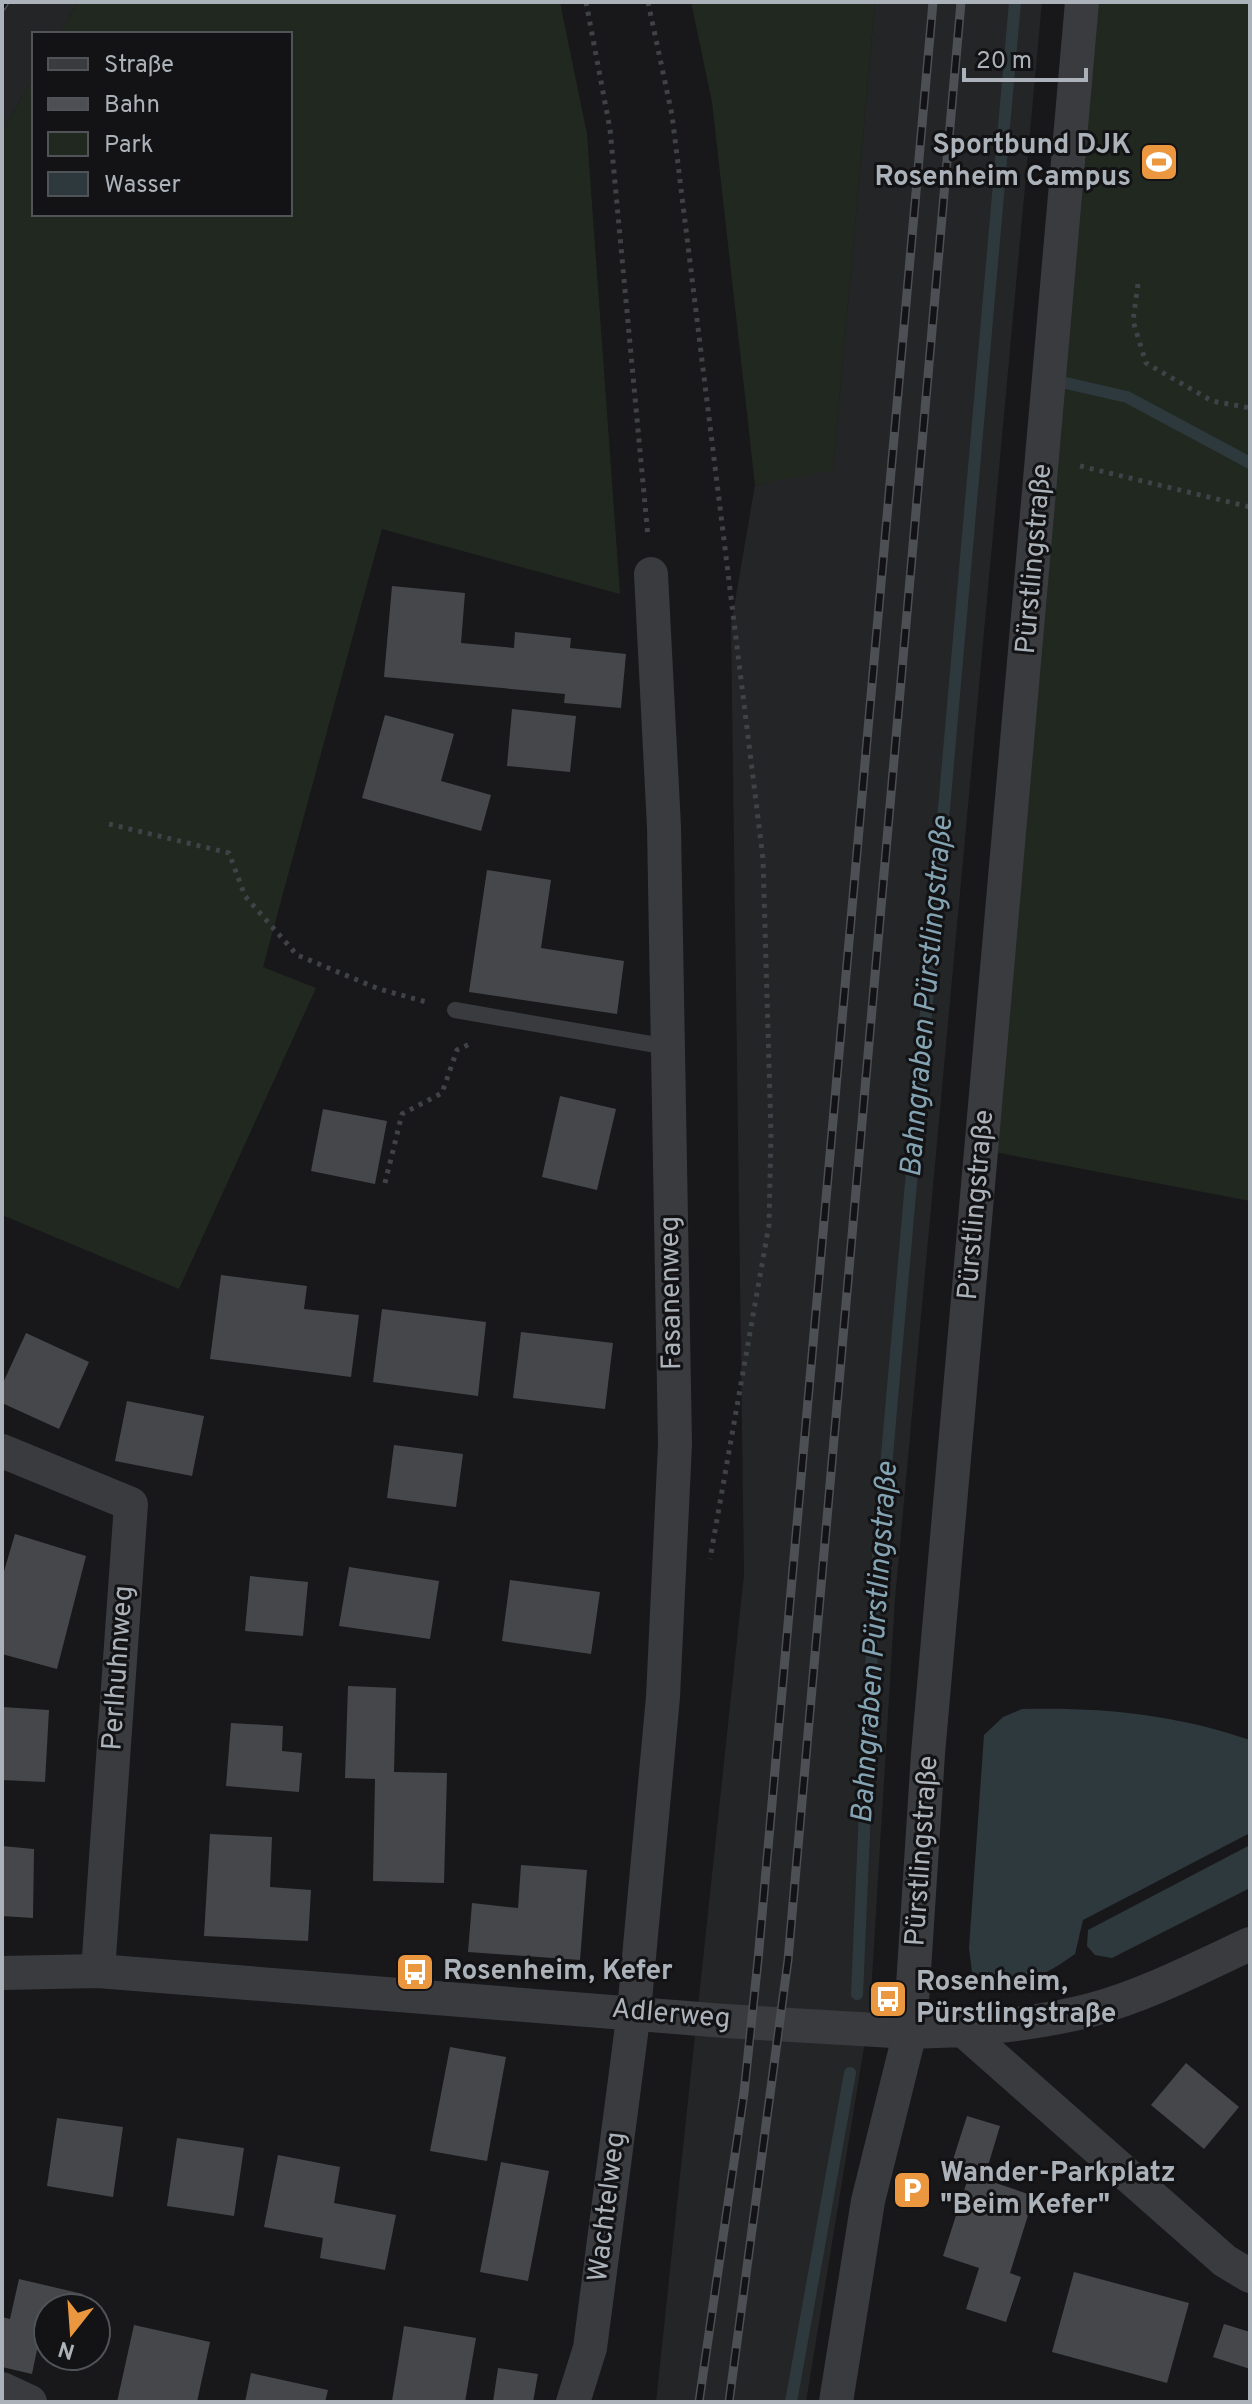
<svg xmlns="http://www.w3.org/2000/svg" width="1252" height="2404" viewBox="0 0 1252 2404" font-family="Overpass,sans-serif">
  <rect width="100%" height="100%" fill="#18181a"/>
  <g fill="#242527">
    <path d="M2,2H78L59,34H34V77L2,132Z"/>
    <path d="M875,2H1042L895,1599L870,2011L806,2402H656L744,1574L731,625L755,485L833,469Z"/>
  </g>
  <g fill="#202820">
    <path d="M78,2H560L587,134L620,594L382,529L263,967L316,988L179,1289L2,1215V132L34,77V214H290V34H59Z"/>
    <path d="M691,2H875L833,470L755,485L712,102Z"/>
    <path d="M1083,2H1250V1201L984,1150Z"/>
  </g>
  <g fill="#2e393e">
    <path d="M1022,1709C1101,1707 1174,1714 1250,1740V1833L1083,1920L1075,1954C1041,1978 1024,1986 982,1986L972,1972L969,1948L984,1735L1003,1717Z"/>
    <path d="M1250,1845V1888L1112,1958L1095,1955L1087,1946L1088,1930Z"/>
  </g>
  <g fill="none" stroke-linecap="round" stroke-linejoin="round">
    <g stroke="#2e393e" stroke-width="12">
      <path d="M1057,381L1127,397L1250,463"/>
      <path d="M857,1994L874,1603L1015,2"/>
      <path d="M791,2402L850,2073"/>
    </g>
  </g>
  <g fill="#45474a">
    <path d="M392,586L465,593L461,643L514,648L515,632L571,638L570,648L626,654L621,708L564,703L565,694L384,677Z"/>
    <path d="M512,709L576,716L570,772L507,766Z"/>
    <path d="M385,715L454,734L441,781L491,795L481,831L362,798Z"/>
    <path d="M487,870L551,880L541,948L624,961L617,1014L469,992Z"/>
    <path d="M560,1096L616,1109L597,1190L542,1177Z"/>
    <path d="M323,1109L387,1121L375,1184L311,1171Z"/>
    <path d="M221,1275L307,1286L304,1309L359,1315L351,1377L210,1359Z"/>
    <path d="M382,1309L486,1322L478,1396L373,1382Z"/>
    <path d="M521,1332L613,1343L605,1409L513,1398Z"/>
    <path d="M26,1333L89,1362L59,1429L2,1403V1385Z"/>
    <path d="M127,1401L204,1416L192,1476L115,1461Z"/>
    <path d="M394,1445L463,1454L456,1507L387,1498Z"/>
    <path d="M15,1534L86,1556L57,1669L2,1654V1578Z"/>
    <path d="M349,1567L439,1581L430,1639L339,1626Z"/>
    <path d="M250,1576L308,1582L303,1636L245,1631Z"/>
    <path d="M510,1580L600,1592L591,1654L502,1641Z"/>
    <path d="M348,1686L396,1688L394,1772L447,1773L444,1883L373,1881L375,1779L345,1778Z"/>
    <path d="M2,1707L49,1710L45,1782L2,1780Z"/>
    <path d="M231,1723L283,1726L282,1751L302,1753L299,1792L226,1786Z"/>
    <path d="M210,1834L272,1837L270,1887L311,1890L308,1941L204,1936Z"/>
    <path d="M2,1846L34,1849L33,1918L2,1916Z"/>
    <path d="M521,1865L587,1870L580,1960L468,1952L472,1903L518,1908Z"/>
    <path d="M450,2047L506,2057L487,2161L430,2151Z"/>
    <path d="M1186,2063L1239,2107L1204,2149L1151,2105Z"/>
    <path d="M967,2116L1000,2126L984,2179L1034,2196L1010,2273L1021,2277L1006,2322L966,2309L979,2268L943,2256L969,2175L950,2169Z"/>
    <path d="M57,2118L123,2127L113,2197L47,2186Z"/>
    <path d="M177,2138L244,2148L234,2216L167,2206Z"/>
    <path d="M278,2155L340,2167L334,2203L396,2215L385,2270L320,2258L323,2238L264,2227Z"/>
    <path d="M501,2162L549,2171L528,2281L480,2272Z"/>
    <path d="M1074,2272L1189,2303L1167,2383L1052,2352Z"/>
    <path d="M19,2279L83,2294L80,2308H48V2347L38,2345L32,2374L2,2367V2317L10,2319Z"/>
    <path d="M1224,2324L1250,2332V2369L1213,2357Z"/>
    <path d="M134,2325L210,2342L197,2402H117Z"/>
    <path d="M404,2326L476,2338L465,2402L392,2401Z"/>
    <path d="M498,2368L538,2374L533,2402H493Z"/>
    <path d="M251,2373L328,2390L325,2402H245Z"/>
  </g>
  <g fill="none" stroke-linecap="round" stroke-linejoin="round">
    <g stroke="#3f4246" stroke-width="5" stroke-dasharray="4 6" stroke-linecap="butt">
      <path d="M586,2L610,129L648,537"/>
      <path d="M648,2L672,115L763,859L771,1134L769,1225L710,1559"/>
      <path d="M1138,284L1133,321L1146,363L1212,401L1250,408"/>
      <path d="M1080,466L1250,507"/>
      <path d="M109,824L229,853L245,896L297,955L379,989L430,1003"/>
      <path d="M385,1183L402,1114L442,1093L457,1050L472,1043"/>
    </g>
    <path stroke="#393b3f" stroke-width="16" d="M455,1010L668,1047"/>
    <g stroke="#393b3f" stroke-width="34">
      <path d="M2,1451L131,1504L98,1971"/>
      <path d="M2,1973L98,1971L725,2021L910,2032L963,2030L1225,2261L1250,2276"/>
      <path d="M963,2030C1006,2026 1049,2021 1091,2010C1146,1995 1198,1968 1250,1944"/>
      <path d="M2,2389L30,2402"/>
      <path d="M573,2402L590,2348L634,2011L663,1697L675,1444L664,827L651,574"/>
      <path d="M836,2402L868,2201L910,2032L928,1754L1082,2"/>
    </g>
    <defs>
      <g id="rail">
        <path d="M2,7L5,2"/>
        <path d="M699,2402L744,2093L758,1960L933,2"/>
        <path d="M729,2402L788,1960L961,2"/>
      </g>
    </defs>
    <use href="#rail" stroke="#4c4f54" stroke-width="9"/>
    <use href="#rail" stroke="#131315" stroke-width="6" stroke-dasharray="18" stroke-linecap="butt"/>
  </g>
  <defs>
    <symbol id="stadium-square" viewBox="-11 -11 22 22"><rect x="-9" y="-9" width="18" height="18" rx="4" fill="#eb973f" stroke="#131315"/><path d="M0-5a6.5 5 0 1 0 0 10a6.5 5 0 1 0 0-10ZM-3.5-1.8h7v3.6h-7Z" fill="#fff"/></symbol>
    <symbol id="bus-square" viewBox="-11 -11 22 22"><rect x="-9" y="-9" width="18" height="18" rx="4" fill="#eb973f" stroke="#131315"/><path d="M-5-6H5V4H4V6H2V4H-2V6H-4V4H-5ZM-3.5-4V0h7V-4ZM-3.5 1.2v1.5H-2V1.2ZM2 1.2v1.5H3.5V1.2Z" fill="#fff"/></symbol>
    <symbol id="parking-square" viewBox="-11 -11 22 22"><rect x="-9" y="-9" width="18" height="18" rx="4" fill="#eb973f" stroke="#131315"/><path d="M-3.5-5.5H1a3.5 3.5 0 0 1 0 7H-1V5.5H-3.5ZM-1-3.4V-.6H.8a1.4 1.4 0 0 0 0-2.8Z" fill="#fff"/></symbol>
  </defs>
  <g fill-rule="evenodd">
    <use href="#stadium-square" x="1137" y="140" width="44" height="44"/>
    <use href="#bus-square" x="393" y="1950" width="44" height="44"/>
    <use href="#bus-square" x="866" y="1977" width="44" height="44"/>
    <use href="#parking-square" x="890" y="2168" width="44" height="44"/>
  </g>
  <g text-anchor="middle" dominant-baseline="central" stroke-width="6" stroke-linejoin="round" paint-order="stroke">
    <g font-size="28" font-weight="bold" fill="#abb2b9" stroke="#131315" text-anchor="start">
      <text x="1131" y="146" text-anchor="end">Sportbund DJK<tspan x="1131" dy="32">Rosenheim Campus</tspan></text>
      <text x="443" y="1972">Rosenheim, Kefer</text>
      <text x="916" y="1983">Rosenheim,<tspan x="916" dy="32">Pürstlingstraße</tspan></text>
      <text x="940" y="2174">Wander-Parkplatz<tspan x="940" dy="32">"Beim Kefer"</tspan></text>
    </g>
    <g font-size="28" fill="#abb2b9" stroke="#131315">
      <text transform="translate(1035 559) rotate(-85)">Pürstlingstraße</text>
      <text transform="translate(977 1205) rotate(-85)">Pürstlingstraße</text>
      <text transform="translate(672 1293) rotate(-91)">Fasanenweg</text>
      <text transform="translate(119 1668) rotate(-86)">Perlhuhnweg</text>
      <text transform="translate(923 1851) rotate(-86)">Pürstlingstraße</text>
      <text transform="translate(671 2015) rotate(5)">Adlerweg</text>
      <text transform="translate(608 2207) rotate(-83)">Wachtelweg</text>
    </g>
    <g font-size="30" font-style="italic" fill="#84a4b3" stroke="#131315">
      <text transform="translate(928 997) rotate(-85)">Bahngraben Pürstlingstraße</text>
      <text transform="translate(876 1643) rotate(-86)">Bahngraben Pürstlingstraße</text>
    </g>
  </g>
  <rect width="1252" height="2404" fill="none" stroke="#abb2b9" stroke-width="8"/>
  <rect x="32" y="32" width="260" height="184" fill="#131315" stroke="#505357" stroke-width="2"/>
  <rect x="48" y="58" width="40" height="12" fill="#393b3f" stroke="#505357" stroke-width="2"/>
  <text x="104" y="72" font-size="24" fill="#abb2b9">Straße</text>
  <rect x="48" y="98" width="40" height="12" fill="#4c4f54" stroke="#505357" stroke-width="2"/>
  <text x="104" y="112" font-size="24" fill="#abb2b9">Bahn</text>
  <rect x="48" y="132" width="40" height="24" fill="#202820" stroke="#505357" stroke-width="2"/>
  <text x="104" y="152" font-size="24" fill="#abb2b9">Park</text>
  <rect x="48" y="172" width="40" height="24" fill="#2e393e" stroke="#505357" stroke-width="2"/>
  <text x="104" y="192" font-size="24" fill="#abb2b9">Wasser</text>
  <g transform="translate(72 2332) rotate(197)"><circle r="38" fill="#131315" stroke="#505357" stroke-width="2"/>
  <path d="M0-6L14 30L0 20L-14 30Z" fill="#eb973f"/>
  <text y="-12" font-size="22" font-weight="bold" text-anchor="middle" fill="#abb2b9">N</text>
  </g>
  <path d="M964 68v12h122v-12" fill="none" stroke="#abb2b9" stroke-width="4"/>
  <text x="976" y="68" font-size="24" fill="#abb2b9" stroke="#131315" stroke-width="6" paint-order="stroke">20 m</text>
</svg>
